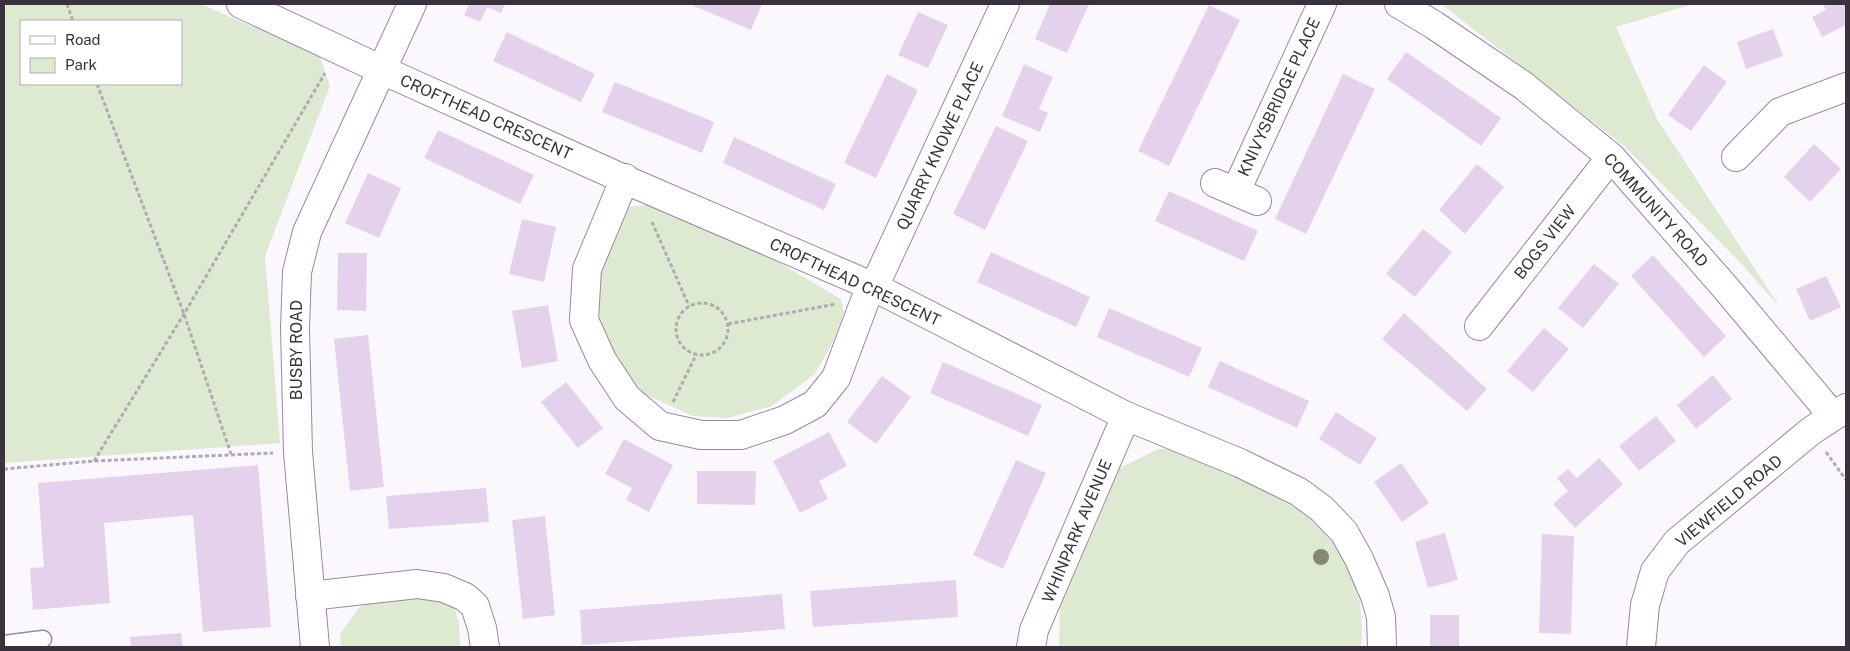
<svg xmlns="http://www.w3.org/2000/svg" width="1850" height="651" viewBox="0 0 1850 651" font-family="'Public Sans',sans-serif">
  <rect width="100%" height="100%" fill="#fbf8fd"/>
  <g fill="#dee9d1" fill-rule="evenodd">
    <path d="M7,4H201L320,57L330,86L265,256L280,443L4,463V12ZM21,21H181V84H21Z"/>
    <path d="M1441,4H1693L1616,27L1657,119L1781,309L1738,260L1624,146Z"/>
    <path d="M652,204L765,254L841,299L844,313L833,342L815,374L772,406L727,418L693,416L644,394L615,358L599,325L598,275L611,239L629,207Z"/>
    <path d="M1183,448L1314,518L1343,553L1360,601L1362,631L1361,647H1059L1060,608L1120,468L1158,449Z"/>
    <path d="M428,590L455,609L459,624L460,647H341L340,634L358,609L378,592Z"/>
  </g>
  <g fill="#e4d2ec">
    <path d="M469,4H505L501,13L487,7L480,22L464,15Z"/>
    <path d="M689,4H762L751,30Z"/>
    <path d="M1050,4H1089L1067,53L1035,39Z"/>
    <path d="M1823,4H1846V25L1822,37L1812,17L1826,10Z"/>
    <path d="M1209,5L1240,20L1169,166L1138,151Z"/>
    <path d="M918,12L948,25L928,68L898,55Z"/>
    <path d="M1773,29L1783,56L1746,69L1737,42Z"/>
    <path d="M507,32L595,74L581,102L493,61Z"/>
    <path d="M1406,52L1501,118L1481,146L1387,79Z"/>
    <path d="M1024,64L1053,77L1039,109L1048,113L1040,132L1002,116Z"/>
    <path d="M1704,65L1727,82L1691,131L1668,115Z"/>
    <path d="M887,74L918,90L876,178L844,163Z"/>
    <path d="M1343,74L1375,89L1306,234L1275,219Z"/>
    <path d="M615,82L714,122L702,153L602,112Z"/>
    <path d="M996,126L1028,141L985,230L953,214Z"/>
    <path d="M438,130L534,175L520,204L424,158Z"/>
    <path d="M734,137L836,184L824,210L723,163Z"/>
    <path d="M1814,144L1841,169L1810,202L1784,177Z"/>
    <path d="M1477,164L1504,187L1465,234L1439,210Z"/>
    <path d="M368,173L401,188L379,238L345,223Z"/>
    <path d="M1169,191L1258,231L1244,261L1155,221Z"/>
    <path d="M522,219L556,227L544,282L509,274Z"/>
    <path d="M1423,229L1452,252L1415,297L1386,274Z"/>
    <path d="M991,252L1090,297L1076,327L977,282Z"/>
    <path d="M338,253H367L366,311L337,310Z"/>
    <path d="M1653,255L1726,336L1704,357L1631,276Z"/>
    <path d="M1594,264L1619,284L1583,328L1558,308Z"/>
    <path d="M1826,276L1841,307L1810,321L1796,289Z"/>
    <path d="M548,305L558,361L522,368L512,311Z"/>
    <path d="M1109,308L1202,348L1189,377L1097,337Z"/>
    <path d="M1404,313L1487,389L1467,411L1382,339Z"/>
    <path d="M1544,328L1569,349L1533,392L1507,371Z"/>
    <path d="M368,335L384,487L350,491L334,339Z"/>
    <path d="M1220,361L1309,401L1297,428L1208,387Z"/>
    <path d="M943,362L1042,405L1028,436L930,393Z"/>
    <path d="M1713,375L1732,399L1696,429L1677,405Z"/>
    <path d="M882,376L911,397L876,444L847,422Z"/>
    <path d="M566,382L603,428L578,448L541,402Z"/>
    <path d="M1336,412L1377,438L1360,465L1319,439Z"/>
    <path d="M1656,416L1676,441L1639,471L1619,446Z"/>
    <path d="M829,432L847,466L819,481L828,499L800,513L773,461Z"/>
    <path d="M624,439L673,465L649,512L626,500L632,488L605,474Z"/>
    <path d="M1599,458L1623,484L1575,528L1553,504L1568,491L1557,478L1568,469L1577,478Z"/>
    <path d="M1016,460L1046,473L1003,569L973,555Z"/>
    <path d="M1401,463L1429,503L1402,522L1374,482Z"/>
    <path d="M258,465L271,627L203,632L193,515L104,523L110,603L33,610L30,568L44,567L38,483Z"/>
    <path d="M697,471H756L755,505L697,504Z"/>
    <path d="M486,488L489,522L389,529L386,496Z"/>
    <path d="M545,516L555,615L523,619L512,520Z"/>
    <path d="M1445,533L1458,580L1428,588L1415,542Z"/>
    <path d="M1542,534L1574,536L1571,634L1539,633Z"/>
    <path d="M956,580L958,617L813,627L810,591Z"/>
    <path d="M782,594L785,629L582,645L580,610Z"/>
    <rect x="1430" y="615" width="29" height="32"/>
    <path d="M181,633L183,647H131L130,637Z"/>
  </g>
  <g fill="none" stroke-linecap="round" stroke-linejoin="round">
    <defs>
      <path id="lane" d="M4,644L43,639"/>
      <g id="street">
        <path d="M241,4L382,70L635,184L874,287L1126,416L1240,463L1299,492L1322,509L1344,532L1359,559L1375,596L1381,617L1382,647"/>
        <path d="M1399,4L1434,25L1524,86L1611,157L1724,286L1833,416"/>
        <path d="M1736,157L1780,112L1846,87"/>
        <path d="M625,178L587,269L584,320L602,360L627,398L660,426L701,435H741L785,420L815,404L836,378L866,298L874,287L1005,4"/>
        <path d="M1215,183L1257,201"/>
        <path d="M1236,191L1322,4"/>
        <path d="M1479,326L1611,157"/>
        <path d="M310,596L417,584L444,588L465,597L475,606L482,628L485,647"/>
        <path d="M315,647L298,452L295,328L297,272L307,232L412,4"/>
        <path d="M1031,647L1034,630L1126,416"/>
        <path d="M1641,647L1645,605L1655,571L1677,542L1811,431L1846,408"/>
      </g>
    </defs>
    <use href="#lane" stroke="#9988a1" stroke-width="19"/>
    <use href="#street" stroke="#9988a1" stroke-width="30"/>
    <g stroke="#b0abb2" stroke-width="3" stroke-dasharray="4 2.5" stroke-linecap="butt">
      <path d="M67,4L73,21"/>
      <path d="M97,84L184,314L231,454"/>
      <path d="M652,222L689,306"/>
      <circle cx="702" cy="329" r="26"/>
      <path d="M728,324L836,304"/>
      <path d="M673,402L696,355"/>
      <path d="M1826,452L1846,480"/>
      <path d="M94,461L184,314L325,73"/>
      <path d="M4,469L94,461L273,453"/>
    </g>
    <use href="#lane" stroke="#fff" stroke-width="16"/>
    <use href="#street" stroke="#fff" stroke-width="28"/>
  </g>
  <circle fill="#848976" cx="1321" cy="557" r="8"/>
  <g text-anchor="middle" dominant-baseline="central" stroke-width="4.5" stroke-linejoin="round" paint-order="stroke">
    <g font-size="16" fill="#39323c" stroke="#fff">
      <text transform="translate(1279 97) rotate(-65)">KNIVYSBRIDGE PLACE</text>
      <text transform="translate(486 117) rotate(24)">CROFTHEAD CRESCENT</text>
      <text transform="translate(940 146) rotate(-65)">QUARRY KNOWE PLACE</text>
      <text transform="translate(1656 210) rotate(48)">COMMUNITY ROAD</text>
      <text transform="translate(1545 242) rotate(-52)">BOGS VIEW</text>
      <text transform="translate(855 282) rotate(25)">CROFTHEAD CRESCENT</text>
      <text transform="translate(296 350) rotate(-90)">BUSBY ROAD</text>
      <text transform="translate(1729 501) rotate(-40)">VIEWFIELD ROAD</text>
      <text transform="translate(1077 531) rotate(-67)">WHINPARK AVENUE</text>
    </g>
  </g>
  <rect width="1850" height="651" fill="none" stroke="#39323c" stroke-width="10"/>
  <rect x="20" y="20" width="162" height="65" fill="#ffffff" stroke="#b0adb1"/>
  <rect x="30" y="36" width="25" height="8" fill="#ffffff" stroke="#b0adb1"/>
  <text x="65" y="45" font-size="15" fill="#39323c">Road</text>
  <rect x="30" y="58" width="25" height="15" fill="#dee9d1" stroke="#b0adb1"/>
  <text x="65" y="70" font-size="15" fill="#39323c">Park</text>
</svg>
